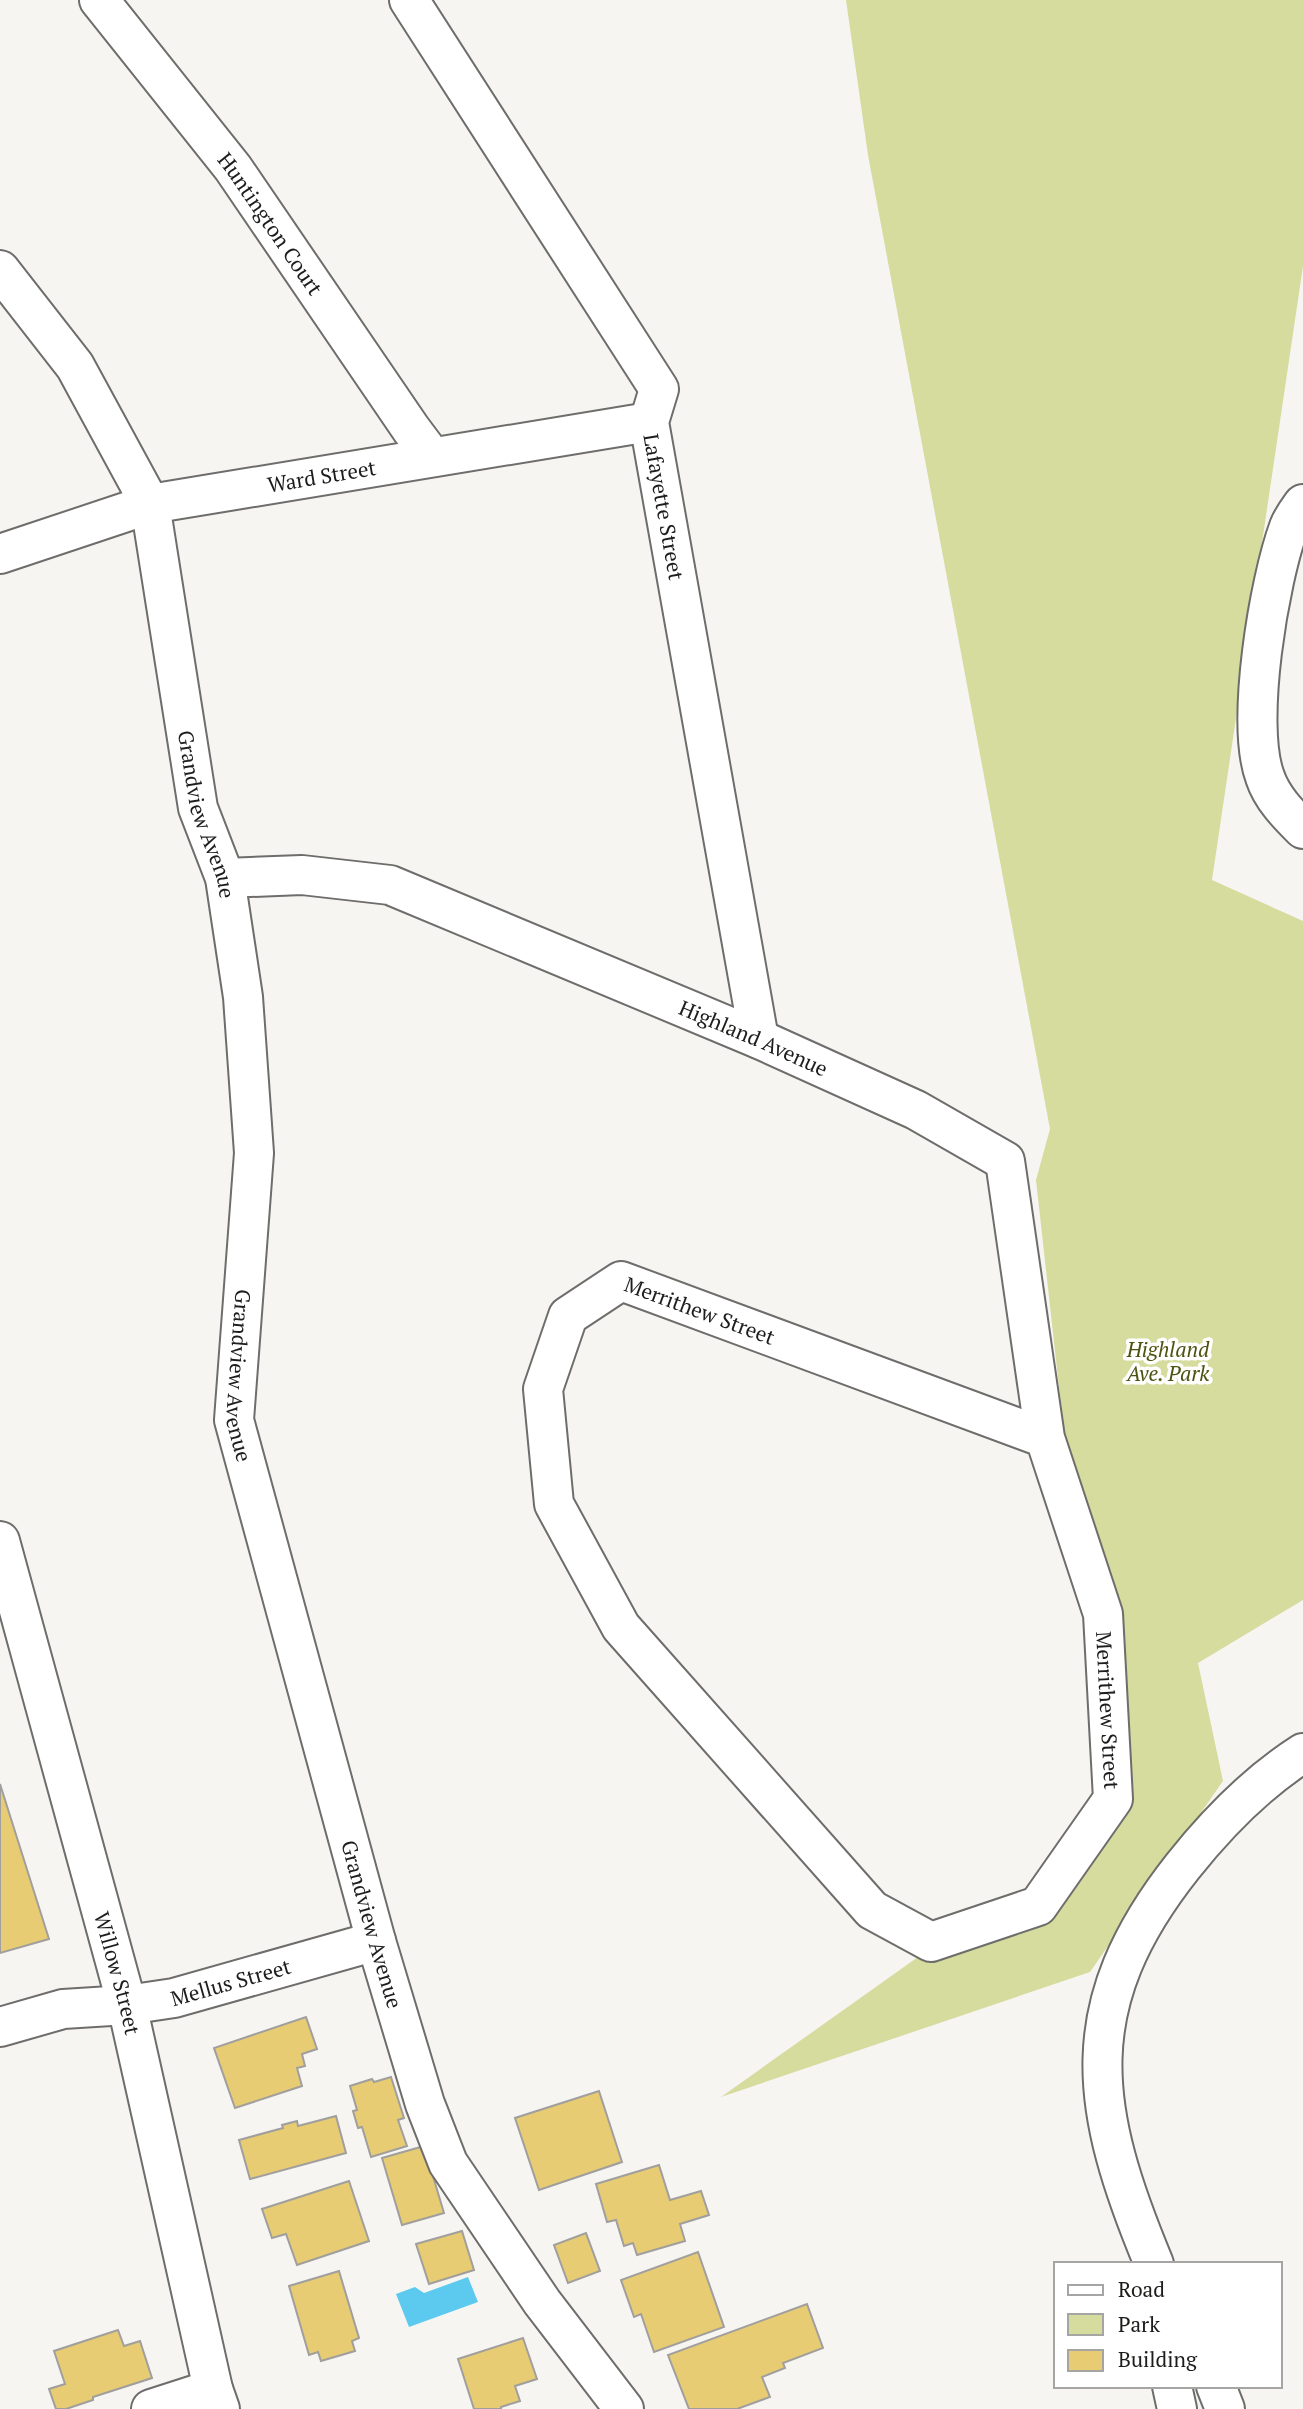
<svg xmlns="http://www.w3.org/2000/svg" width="1303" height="2409" viewBox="0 0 1303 2409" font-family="'PT Serif',serif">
  <rect width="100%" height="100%" fill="#f6f5f2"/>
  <path fill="#d5dc9d" d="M846,0H1303V266L1212,880L1303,921V1600L1198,1663L1223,1781L1090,1972L721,2097L918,1957L1058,1912L1131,1799L1078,1499L1064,1432L1036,1180L1050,1129L868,155Z"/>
  <path fill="#5ccaef" d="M468,2277L478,2302L409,2327L396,2294L415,2287L424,2293Z"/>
  <g fill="#e7cc73" stroke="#a09f9d" stroke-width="2">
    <path d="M0,1784L49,1939L0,1953Z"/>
    <path d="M306,2017L317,2049L302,2054L305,2066L297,2068L302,2086L235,2108L214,2048Z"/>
    <path d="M391,2077L404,2118L398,2120L407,2146L371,2157L362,2127L358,2128L353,2111L357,2110L350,2086L372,2079L374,2082Z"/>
    <path d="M599,2091L622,2162L539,2190L515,2118Z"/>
    <path d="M336,2116L346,2153L250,2179L239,2140L283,2128L282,2125L297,2121L298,2126Z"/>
    <path d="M424,2146L444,2213L402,2225L382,2158Z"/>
    <path d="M659,2165L670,2200L701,2191L709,2215L680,2224L685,2241L637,2255L633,2243L624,2246L616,2220L607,2222L596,2184Z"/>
    <path d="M349,2181L369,2241L297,2265L286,2234L272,2238L262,2209Z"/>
    <path d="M462,2231L474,2270L429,2284L416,2244Z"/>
    <path d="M586,2233L600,2271L568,2283L554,2245Z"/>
    <path d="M698,2252L724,2327L654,2352L641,2314L634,2317L621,2280Z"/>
    <path d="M339,2271L359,2338L352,2341L355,2351L321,2361L318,2352L309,2355L289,2286Z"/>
    <path d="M807,2304L823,2348L783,2363L785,2368L762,2377L770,2397L737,2409H689L668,2355Z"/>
    <path d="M118,2330L124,2346L140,2341L152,2378L93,2397V2400L66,2409H56L49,2389L65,2384L54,2351Z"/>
    <path d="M523,2338L537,2379L515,2386L520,2401L501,2407V2409H474L458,2359Z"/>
  </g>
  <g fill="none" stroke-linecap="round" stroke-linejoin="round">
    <defs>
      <g id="minor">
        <path id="s1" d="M99,0L233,168L411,429L432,457"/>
        <path id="s2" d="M409,0L659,389L649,422L759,1039"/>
        <path id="s3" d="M0,270L75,366L150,504L198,808L225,878L243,997L254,1153L234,1420L376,1941L425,2104L448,2163L542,2302L624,2409"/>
        <path d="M1303,504C1298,511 1292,519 1289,527C1269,581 1245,723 1265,777C1272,798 1288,814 1303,829"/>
        <path id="s4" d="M0,554L150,504L649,422"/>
        <path id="s5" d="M225,878L302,875L390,885L759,1039L916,1110L1005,1161L1045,1438L1103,1614L1113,1799L1038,1906L931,1942L872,1910L621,1627L554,1504L543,1389L568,1316L621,1281L1045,1438"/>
        <path id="s6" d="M0,1541L127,2005L213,2389L220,2409"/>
        <path id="s7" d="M0,2027L63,2009L127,2005L174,1998L376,1941"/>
        <path d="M1154,2264C1089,2108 1072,2006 1183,1866C1218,1822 1256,1783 1303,1753"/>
        <path d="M1172,2386L1177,2409"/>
        <path d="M1216,2386L1225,2409"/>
        <path d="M151,2409L213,2389"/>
      </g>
    </defs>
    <use href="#minor" stroke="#6e6d6b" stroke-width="42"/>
    <use href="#minor" stroke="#fff" stroke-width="38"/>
  </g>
  <g text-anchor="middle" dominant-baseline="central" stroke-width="7" stroke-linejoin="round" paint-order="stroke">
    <g font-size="21" fill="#1e1d1c" stroke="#fff">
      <text stroke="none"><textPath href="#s1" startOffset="282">Huntington Court</textPath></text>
      <text stroke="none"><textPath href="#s4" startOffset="332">Ward Street</textPath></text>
      <text stroke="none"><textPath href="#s2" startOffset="583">Lafayette Street</textPath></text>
      <text stroke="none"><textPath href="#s3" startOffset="595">Grandview Avenue</textPath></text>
      <text stroke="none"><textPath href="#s5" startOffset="560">Highland Avenue</textPath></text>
      <text stroke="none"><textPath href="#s5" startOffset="2660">Merrithew Street</textPath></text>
      <text stroke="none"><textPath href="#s3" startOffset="1162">Grandview Avenue</textPath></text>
      <text stroke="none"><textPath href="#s5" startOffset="1402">Merrithew Street</textPath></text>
      <text stroke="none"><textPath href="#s3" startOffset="1729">Grandview Avenue</textPath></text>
      <text stroke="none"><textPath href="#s6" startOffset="448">Willow Street</textPath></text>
      <text stroke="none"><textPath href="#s7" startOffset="236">Mellus Street</textPath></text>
    </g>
    <g font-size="21" font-style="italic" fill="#4f5311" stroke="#fff">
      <text x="1168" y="1349">Highland<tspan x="1168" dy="24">Ave. Park</tspan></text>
    </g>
  </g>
  <rect x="1054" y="2262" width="228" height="126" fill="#ffffff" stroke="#a5a5a4" stroke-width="2"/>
  <rect x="1068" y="2285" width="35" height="10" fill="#ffffff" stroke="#a5a5a4" stroke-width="2"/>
  <text x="1118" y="2297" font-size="21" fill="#1e1d1c">Road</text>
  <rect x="1068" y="2314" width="35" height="21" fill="#d5dc9d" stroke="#a5a5a4" stroke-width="2"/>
  <text x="1118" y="2332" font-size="21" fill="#1e1d1c">Park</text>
  <rect x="1068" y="2350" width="35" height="21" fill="#e7cc73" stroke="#a5a5a4" stroke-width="2"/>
  <text x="1118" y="2367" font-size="21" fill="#1e1d1c">Building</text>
</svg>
